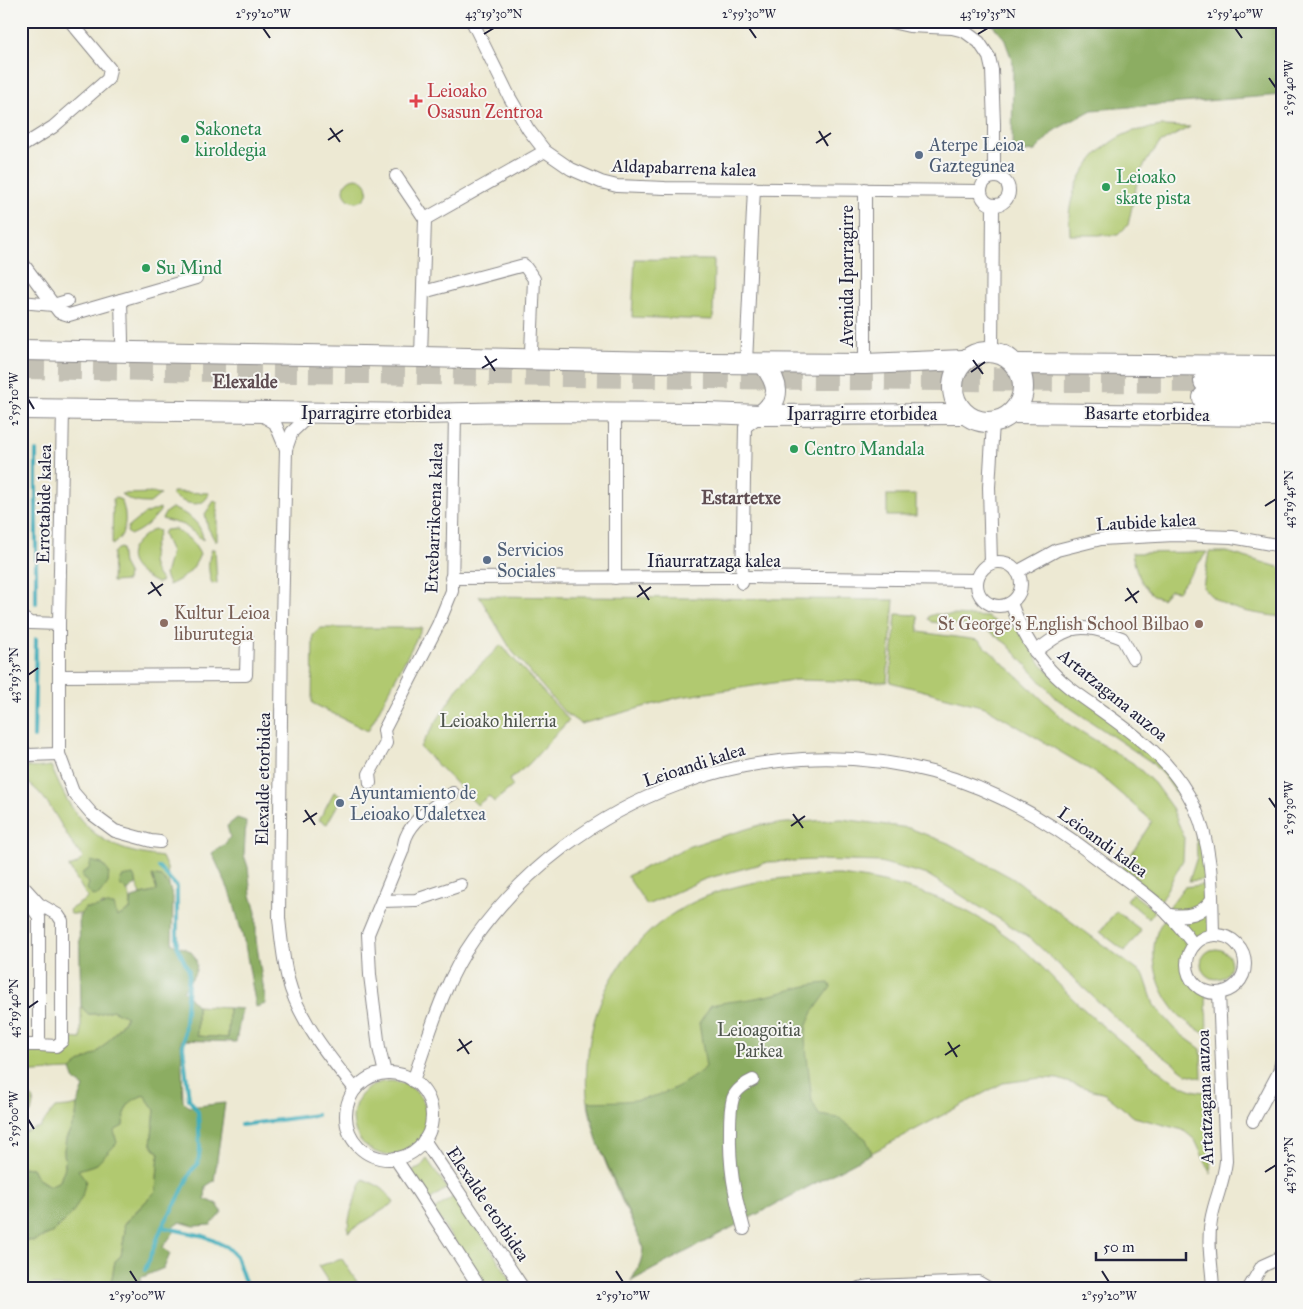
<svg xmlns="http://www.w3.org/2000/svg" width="1303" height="1309" viewBox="0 0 1303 1309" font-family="'IM FELL Great Primer',serif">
  <rect width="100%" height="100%" fill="#f6f6f2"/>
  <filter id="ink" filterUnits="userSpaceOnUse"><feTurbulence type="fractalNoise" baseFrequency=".02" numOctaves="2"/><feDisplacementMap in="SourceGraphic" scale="10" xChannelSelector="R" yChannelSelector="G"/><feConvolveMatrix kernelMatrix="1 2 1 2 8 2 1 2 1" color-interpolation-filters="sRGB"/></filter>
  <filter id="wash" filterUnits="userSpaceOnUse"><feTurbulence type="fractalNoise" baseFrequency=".0096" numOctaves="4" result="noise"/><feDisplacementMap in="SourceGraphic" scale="20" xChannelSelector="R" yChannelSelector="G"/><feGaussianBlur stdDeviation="1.12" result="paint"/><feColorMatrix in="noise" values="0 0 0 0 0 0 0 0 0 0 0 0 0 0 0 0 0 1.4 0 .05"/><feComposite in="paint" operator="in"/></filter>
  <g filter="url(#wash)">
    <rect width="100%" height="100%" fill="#ede9d3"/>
    <g fill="#b1c96f" stroke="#6a7655">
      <path d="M1161,126L1190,127L1160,143L1150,156L1139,174L1128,225L1118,235H1070C1070,226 1068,216 1070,208C1075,174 1101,141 1134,131C1143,129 1152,128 1161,126Z"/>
      <circle cx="356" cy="190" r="12"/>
      <path d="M635,259L714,260L713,320L632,317Z"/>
      <path d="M172,492L209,493C204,511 182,503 172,495Z"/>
      <path d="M155,493L161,494L150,503C138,503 131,502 121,494Z"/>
      <rect x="887" y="495" width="29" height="21"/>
      <path d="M116,498L121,500C128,515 127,536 112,545L113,499Z"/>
      <path d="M214,501L217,502V541H215L208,528L205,514Z"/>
      <path d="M160,508V511C152,521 143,530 130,535L127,532L128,527L143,515Z"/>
      <path d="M172,508C187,514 202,522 203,540L184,525L162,519L166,512Z"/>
      <path d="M154,529L159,531C153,551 146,562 161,580V582L157,583C123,566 121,549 154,529Z"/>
      <path d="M175,529L192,541L200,554C194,570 185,578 169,585L165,575L171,552L163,534L165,530Z"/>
      <path d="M121,548L123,564L128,573L127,581L112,582L113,553L117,549Z"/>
      <path d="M212,549H215L217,583L212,584C208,571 207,562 212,549Z"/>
      <path d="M1207,552L1178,591L1170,590L1162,599C1143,594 1135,569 1132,553Z"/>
      <path d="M1209,552H1227L1282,568V617C1254,613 1220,611 1203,587Z"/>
      <path d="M479,596L894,600L887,682L793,680L680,697L581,724L565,713L512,651Z"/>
      <path d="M896,614L918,615L919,632L978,640L1070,725L1133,763L1154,783L1172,808L1184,837L1183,860L1161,900L1122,869L1152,821L1099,775L985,707L890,682Z"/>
      <path d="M935,614L988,617L1008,630L1016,626L1042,666L1139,742L1168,771L1197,820L1209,879L1189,881L1197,857L1196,832L1184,804L1165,777L1151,762L1057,699L1007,644L990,632L979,627L931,622L928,619L929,616Z"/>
      <path d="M321,628H422L368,731L312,703L313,635Z"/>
      <path d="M501,645L569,720L529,764L509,780L513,786L494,802L489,796L477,805L420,747L459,686Z"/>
      <path d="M21,764C30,770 41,767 51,766C66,802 82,833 121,848C134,853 148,855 162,857L167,868L169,886L161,877L152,876L157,891L141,895L133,875L119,884C130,892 132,896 130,910L117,917L103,904L94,909L85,908L81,914H71L69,910L88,898L69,867L77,864L83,857C63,837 49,789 21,780Z"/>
      <path d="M334,792L342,797L327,824L319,820Z"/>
      <path d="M842,819L909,828L948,843L1012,878L1144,975L1154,1005L1179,1033L1201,1049L1202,1078L1187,1074L1132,1033L1030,938L928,875L880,862L817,860L768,862L705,879L647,905L627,876L690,846L760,825Z"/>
      <path d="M839,875C902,882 956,899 1008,937C1033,955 1052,978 1074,1000C1098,1023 1125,1045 1152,1066C1168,1077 1186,1092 1206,1092L1211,1174L1195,1140L1183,1130L1134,1117L1105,1094L1058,1079L1041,1078L1003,1083L631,1281C638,1269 643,1260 643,1246C623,1202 599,1157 589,1109C583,1082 588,1037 597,1012C603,992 613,975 625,959C677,889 757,876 839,875Z"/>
      <path d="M1209,884L1210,898L1196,911L1167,910L1184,887Z"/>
      <path d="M1132,893L1155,911L1149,919L1127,900Z"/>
      <path d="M1210,907L1212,933L1202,936L1194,941L1175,919Z"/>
      <path d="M1116,911L1141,930L1125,951L1100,932Z"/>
      <path d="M1166,917L1190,945C1179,969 1184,981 1206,994L1207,1035C1193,1027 1180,1019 1171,1005C1154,982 1145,940 1166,917Z"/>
      <circle cx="1216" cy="964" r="15"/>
      <path d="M81,1006L88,1014H98L112,1010L127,1016C117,1030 108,1043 95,1054C87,1060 79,1062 71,1070C54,1070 39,1073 22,1072L25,1052L61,1049L69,1038L81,1039Z"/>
      <path d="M197,1006L229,1008L228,1038L197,1036Z"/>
      <circle cx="390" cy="1118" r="37"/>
      <path d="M21,1092L27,1093L34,1099L31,1113L21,1118Z"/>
      <path d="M144,1095L155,1110L151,1144L159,1153L156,1191L124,1223L125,1232L121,1256L115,1261L112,1278L106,1288L52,1286L50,1288H21V1240C45,1242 56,1230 72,1214L77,1170L97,1164L114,1130L123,1126V1114L131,1100Z"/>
      <path d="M77,1105L76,1118L66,1139L64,1150L65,1167L60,1181L50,1186L37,1178L32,1168L21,1167V1134L23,1132L40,1127L55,1108L68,1107Z"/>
      <path d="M427,1159L447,1188L428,1201L409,1172L420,1168Z"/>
      <path d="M363,1179C379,1186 385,1188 394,1203L348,1232C348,1213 356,1197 363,1179Z"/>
      <path d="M456,1195L516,1288H485L434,1210Z"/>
      <path d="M342,1259L361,1288H332L318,1266Z"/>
    </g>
    <g fill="#8cad62" stroke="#57684e">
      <path d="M989,21H1282V95L1092,110L1055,130L1035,151L1012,153L1013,63L1004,38Z"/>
      <path d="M237,818L246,821L244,855L248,867L251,895L256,912V940L266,1004L256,1007L245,945L232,897L212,853L224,845L230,837L227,826Z"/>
      <path d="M91,861L102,864L109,872L108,883L99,895L92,896L87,889L89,883L82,878L83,872L89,869Z"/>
      <path d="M133,875L137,883L128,891L119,884L122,877Z"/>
      <path d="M152,875L161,877L169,886L173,897L172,944C177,946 187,948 191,952C204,966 192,979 183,990L197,1006V1036L228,1038L229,1008L242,1009L236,1042L181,1040L183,1101L189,1107L225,1103L214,1181L206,1186L205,1199L217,1204L222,1212L211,1225L194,1226L180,1222L173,1227L174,1232L163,1247L170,1254L164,1268L140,1278L142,1288H106L112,1278L115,1261L121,1256L125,1232L124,1224L156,1191L159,1153L151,1144L155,1110L144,1095C127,1102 124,1107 123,1126L114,1131L117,1143L97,1164L78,1170L86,1180L82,1196L72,1214L53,1232L34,1241L21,1240V1167L32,1168L37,1178L49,1186L60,1181L65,1167L64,1150L66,1139L76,1118L77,1105L84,1087L75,1081L71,1070C80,1061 86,1060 95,1054C108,1043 117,1030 127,1017L112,1010L98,1014H88L81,1006L79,917L85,908C96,909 103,904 114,905L117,917L130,910L132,898L157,891Z"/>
      <path d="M829,983L831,987L813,1012L807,1025L805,1039L812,1101L819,1115L839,1118L866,1139L872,1153L631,1281C638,1269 643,1260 643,1246L597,1141L588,1102C604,1101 620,1102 635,1100C661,1098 687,1083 706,1067L699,1023L711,1005C727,1001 744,1001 761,997C784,993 805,984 829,983Z"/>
    </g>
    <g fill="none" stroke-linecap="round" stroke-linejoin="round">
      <g stroke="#3faebc" stroke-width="4">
        <path d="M36,451V603"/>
        <path d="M34,737L36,639"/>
        <path d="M241,1125L317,1115"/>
        <path d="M162,1227L204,1236L227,1247L236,1256L247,1288"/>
        <path d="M145,1270L162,1227L177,1201L192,1170L198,1164L200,1148L198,1112L189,1099L183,1047L189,971L177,946V887L159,867"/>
      </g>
    </g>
  </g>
  <g filter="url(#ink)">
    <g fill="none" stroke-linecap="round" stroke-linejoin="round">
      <path stroke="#c4c1b5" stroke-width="24" stroke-dasharray="24 12" stroke-linecap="butt" d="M21,367L701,377L1206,381"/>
      <defs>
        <g id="street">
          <path d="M472,21L510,98L528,129L545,151L571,169L601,182L617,186L665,188L980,191"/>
          <path d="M887,21L909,26L952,28L964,31L979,42L989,57L992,70L994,124V176"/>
          <path d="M21,147L53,127L108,79L110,69L70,21"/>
          <path d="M396,176L425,219L421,357"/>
          <circle cx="995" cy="191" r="14"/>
          <path d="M425,219L545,151"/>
          <path d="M21,261L59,312L69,315L196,278"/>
          <path d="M423,292L524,265L534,279L531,352"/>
          <path d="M121,300L122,340"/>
          <path d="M21,302L53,305L67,301"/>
          <path d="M992,352L993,205"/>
          <path d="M746,363L754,188"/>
          <path d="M865,364V189"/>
          <path d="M63,409L59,624V754L73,792L92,814L115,831L151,841L160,842"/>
          <path d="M312,413L292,432L286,449L282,621L279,918C281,938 283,959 288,979C298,1019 330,1058 355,1089"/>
          <path d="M615,413V578"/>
          <path d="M260,414L275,423L286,449"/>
          <circle cx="999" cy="584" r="22"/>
          <path d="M991,563L989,487L993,423"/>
          <path d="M1017,572L1057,550L1101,539L1174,535L1232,537L1282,546"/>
          <path d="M451,578L742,577L977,580"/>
          <path d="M742,583L745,427L761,415"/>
          <path d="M1011,603C1019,625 1030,647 1046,665C1059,681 1076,693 1092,704C1133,733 1174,761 1195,808C1213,848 1212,892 1213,935"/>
          <path d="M21,617L30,623L59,624"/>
          <path d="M1035,652C1072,624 1079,622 1122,638L1133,658"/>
          <path d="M59,676L246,675L247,638"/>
          <path d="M21,749L28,755L59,754"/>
          <path d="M370,783L369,774L386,743L384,730L438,625L452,591L455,413"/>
          <path d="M21,884L39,904L58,915L62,921V1041L56,1046L39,1045V917L27,900H21"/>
          <path d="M382,901L416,900L461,885"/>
          <path d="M1169,915C1187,917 1202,915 1212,899"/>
          <circle cx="1216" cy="964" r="29"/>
          <path d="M21,1045H39"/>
          <path d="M385,1073L379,1048L370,975L368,934L402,852C404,847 404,841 406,837C414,817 437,805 453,793"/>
          <circle cx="389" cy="1116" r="43"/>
          <path d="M413,1081C430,1032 444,981 474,939C576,796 761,727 932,772C995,789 1051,822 1102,862C1123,878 1147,893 1165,911C1176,922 1185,933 1194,945"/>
          <path d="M1253,1121L1279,1072L1282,1059"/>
          <path d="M424,1140L523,1288"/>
          <path d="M395,1158L418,1192L480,1288"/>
          <path d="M744,1229C734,1193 729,1167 730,1129C730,1119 730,1108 733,1098C736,1090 746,1083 753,1080"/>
          <path d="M859,1288L871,1286L978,1282L988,1288"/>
          <path d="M1213,1288C1212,1266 1207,1244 1211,1221C1214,1201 1224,1182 1226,1161L1219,993"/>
          <path d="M1249,1288L1262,1266L1282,1257"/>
        </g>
        <g id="primary">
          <path d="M21,350L421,357L710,363L865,364L964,360"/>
          <circle cx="988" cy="387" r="35"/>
          <path d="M1014,364L1282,366"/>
          <path d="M21,409L420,414L522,412L707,413L761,415L964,414"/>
          <path d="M1012,413L1282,416"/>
          <path d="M761,415C783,398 778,383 764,364"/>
        </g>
        <g id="highway">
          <path d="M1206,381L1282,382"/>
          <path d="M1205,398L1282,399"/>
        </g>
      </defs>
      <use href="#street" stroke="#888687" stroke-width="14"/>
      <use href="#primary" stroke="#888687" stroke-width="22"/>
      <use href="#highway" stroke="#888687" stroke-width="26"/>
      <use href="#street" stroke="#fff" stroke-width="12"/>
      <use href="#primary" stroke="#fff" stroke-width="20"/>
      <use href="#highway" stroke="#fff" stroke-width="24"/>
    </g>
  </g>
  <path fill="none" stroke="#22223b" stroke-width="2" d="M263,28L270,38M749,28L756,38M1235,28L1242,38M484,34L494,28M978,34L988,28M1269,78L1276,88M330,128L340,142M819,131L828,146M328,140L343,130M816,143L831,133M485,356L495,371M973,360L983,374M482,368L497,359M971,372L985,362M28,399L34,409M1265,506L1276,499M151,582L161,596M639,585L649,600M1127,588L1137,603M148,594L163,584M637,597L651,587M1125,601L1139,591M28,675L38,668M1269,798L1276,808M305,810L315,825M793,814L803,828M303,822L317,813M791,826L805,816M28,1008L38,1001M459,1039L469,1054M948,1042L957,1057M457,1051L472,1041M945,1055L960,1045M28,1119L34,1129M1265,1172L1276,1165M130,1271L137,1282M616,1271L623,1282M1102,1271L1109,1282"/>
  <path fill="#e0444e" stroke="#f6f6f2" stroke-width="2" d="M413.5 93.5h5v5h5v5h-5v5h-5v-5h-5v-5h5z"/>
  <g fill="#2e9e5b" stroke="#f6f6f2" stroke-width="2">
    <circle cx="185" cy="139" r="5"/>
    <circle cx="1106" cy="187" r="5"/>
    <circle cx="146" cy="268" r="5"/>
    <circle cx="794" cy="449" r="5"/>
  </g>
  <g fill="#5c6f8a" stroke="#f6f6f2" stroke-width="2">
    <circle cx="919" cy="155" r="5"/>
    <circle cx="487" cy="560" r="5"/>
    <circle cx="340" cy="803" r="5"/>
  </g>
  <g fill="#8d6e63" stroke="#f6f6f2" stroke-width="2">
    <circle cx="164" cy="623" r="5"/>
    <circle cx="1199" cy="624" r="5"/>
  </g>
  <g text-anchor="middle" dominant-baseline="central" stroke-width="4" stroke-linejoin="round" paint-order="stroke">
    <g font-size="18" fill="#be3a42" stroke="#f6f6f2" text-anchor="start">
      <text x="427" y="91">Leioako<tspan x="427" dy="21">Osasun Zentroa</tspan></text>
    </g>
    <g font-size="18" fill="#27864d" stroke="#f6f6f2" text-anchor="start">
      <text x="195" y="129">Sakoneta<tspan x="195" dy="21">kiroldegia</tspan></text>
      <text x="1116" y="177">Leioako<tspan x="1116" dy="21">skate pista</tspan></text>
      <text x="156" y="268">Su Mind</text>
      <text x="804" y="449">Centro Mandala</text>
    </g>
    <g font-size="18" fill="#4e5e75" stroke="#f6f6f2" text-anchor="start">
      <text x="929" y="145">Aterpe Leioa<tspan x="929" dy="21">Gaztegunea</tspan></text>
      <text x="497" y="550">Servicios<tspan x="497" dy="21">Sociales</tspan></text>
      <text x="350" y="793">Ayuntamiento de<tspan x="350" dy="21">Leioako Udaletxea</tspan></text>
    </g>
    <g font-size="18" fill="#22223b" stroke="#f6f6f2">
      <text transform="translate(684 168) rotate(2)">Aldapabarrena kalea</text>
      <text transform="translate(847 276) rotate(-90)">Avenida Iparragirre</text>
      <text x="376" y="413">Iparragirre etorbidea</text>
      <text x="862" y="414">Iparragirre etorbidea</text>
      <text transform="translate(1147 414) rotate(1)">Basarte etorbidea</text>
      <text transform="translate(44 504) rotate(-89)">Errotabide kalea</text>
      <text transform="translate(434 518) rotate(-88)">Etxebarrikoena kalea</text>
      <text transform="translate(1146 522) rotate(-3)">Laubide kalea</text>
      <text x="714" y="561">Iñaurratzaga kalea</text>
      <text transform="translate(1113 695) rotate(39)">Artatzagana auzoa</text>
      <text transform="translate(694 765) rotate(-18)">Leioandi kalea</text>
      <text transform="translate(263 779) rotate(-89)">Elexalde etorbidea</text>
      <text transform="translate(1103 842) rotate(36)">Leioandi kalea</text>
      <text transform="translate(1205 1097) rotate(-92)">Artatzagana auzoa</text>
      <text transform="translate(488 1204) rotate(56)">Elexalde etorbidea</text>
    </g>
    <g font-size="18" fill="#785e54" stroke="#f6f6f2" text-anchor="start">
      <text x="174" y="613">Kultur Leioa<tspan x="174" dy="21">liburutegia</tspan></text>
      <text x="1189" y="624" text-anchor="end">St George's English School Bilbao</text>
    </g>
    <g font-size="18" fill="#4d544b" stroke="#f6f6f2">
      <text x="498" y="721">Leioako hilerria</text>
      <text x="759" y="1030">Leioagoitia<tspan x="759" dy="21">Parkea</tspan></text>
    </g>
    <g font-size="19" font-weight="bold" fill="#5f4d52" stroke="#f6f6f2">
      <text x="245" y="381">Elexalde</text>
      <text x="741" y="497">Estartetxe</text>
    </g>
  </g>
  <rect width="1303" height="1309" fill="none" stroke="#f6f6f2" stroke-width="55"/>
  <path d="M1096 1252v8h90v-8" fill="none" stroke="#22223b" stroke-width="2.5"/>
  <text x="1103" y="1252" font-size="15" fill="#22223b" stroke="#f6f6f2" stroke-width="4" paint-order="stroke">50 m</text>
  <rect x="28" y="28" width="1248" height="1254" fill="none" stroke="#22223b" stroke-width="2"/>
  <g font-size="12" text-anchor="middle" fill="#22223b">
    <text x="263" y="18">2°59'20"W</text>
    <text x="494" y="18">43°19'30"N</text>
    <text x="749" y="18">2°59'30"W</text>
    <text x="988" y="18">43°19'35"N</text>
    <text x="1235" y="18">2°59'40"W</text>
    <text transform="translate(1289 88) rotate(-90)" y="4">2°59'40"W</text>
    <text transform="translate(14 399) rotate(-90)" y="4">2°59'10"W</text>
    <text transform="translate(1289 499) rotate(-90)" y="4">43°19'45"N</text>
    <text transform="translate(14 675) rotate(-90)" y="4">43°19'35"N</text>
    <text transform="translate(1289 808) rotate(-90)" y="4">2°59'30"W</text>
    <text transform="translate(14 1008) rotate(-90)" y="4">43°19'40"N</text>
    <text transform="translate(14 1119) rotate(-90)" y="4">2°59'00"W</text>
    <text transform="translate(1289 1165) rotate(-90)" y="4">43°19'55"N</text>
    <text x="137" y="1300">2°59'00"W</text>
    <text x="623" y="1300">2°59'10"W</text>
    <text x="1109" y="1300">2°59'20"W</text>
  </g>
</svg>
